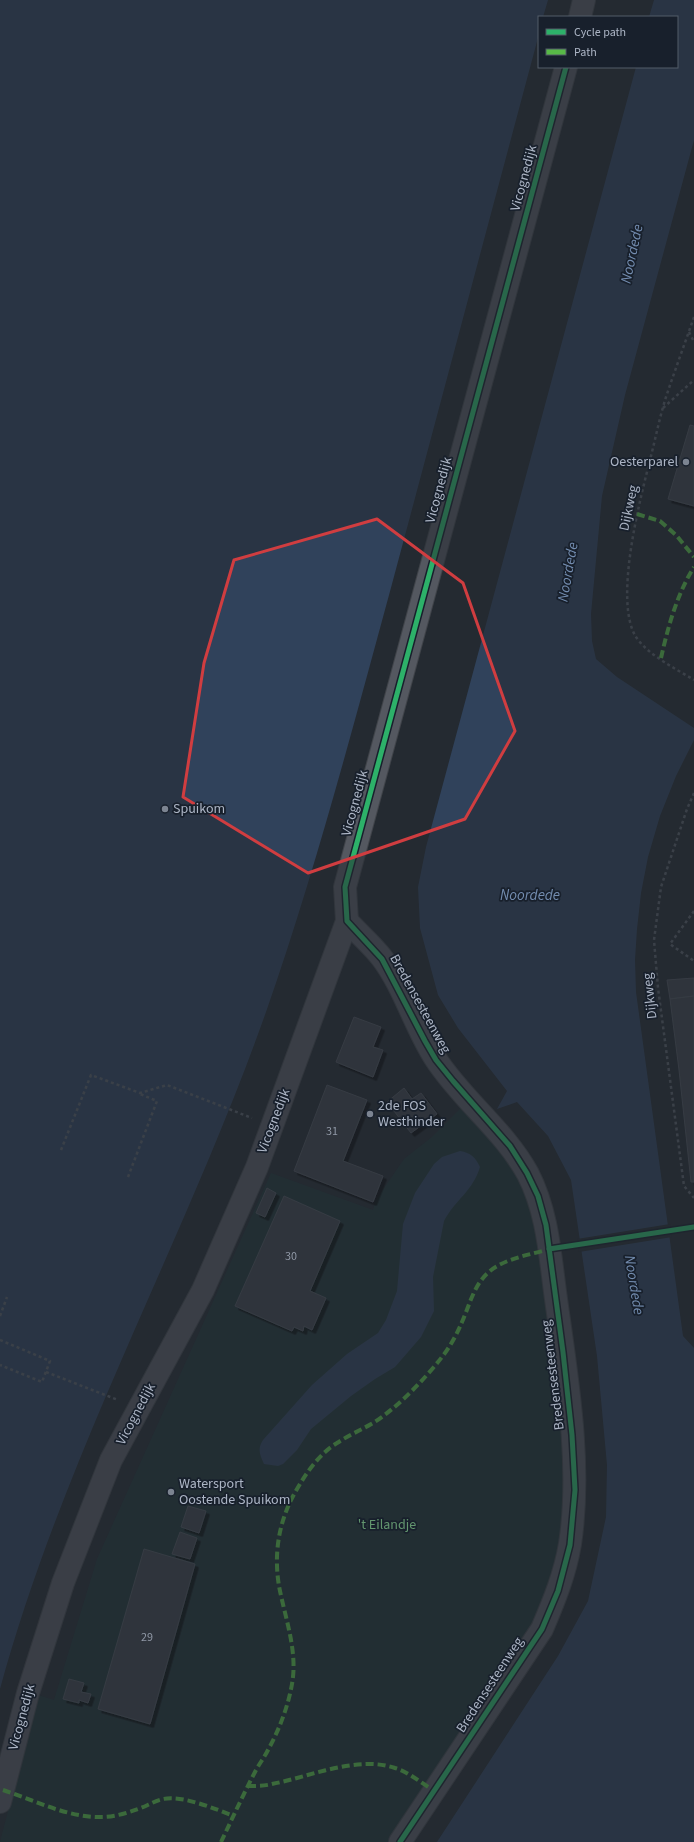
<svg xmlns="http://www.w3.org/2000/svg" width="694" height="1842" viewBox="0 0 694 1842" font-family="'Source Sans 3',sans-serif">
  <defs>
    <filter id="shadow"><feDropShadow dx="3.5" dy="3.5" stdDeviation="0" flood-color="#0009"/></filter>
  </defs>
  <rect width="100%" height="100%" fill="#242a31"/>
  <path fill="#213437" d="M463,1106L511,1159L538,1216L564,1447V1523L557,1562L546,1600L526,1637L391,1842H0L38,1695L54,1700L97,1559L271,1173L373,1210L376,1200L404,1159L432,1137Z"/>
  <g fill="#30425b">
    <path d="M0,0H548L543,17H539V34C490,217 441,401 392,584C353,727 315,872 266,1012C185,1241 64,1454 0,1689Z"/>
    <path d="M654,0H694V140L625,395L602,496L591,614L592,641L596,659L617,677L694,728V740L676,776L660,816L648,857L641,893L637,929L635,960L636,992L683,1336L694,1348V1842H437L558,1656L588,1601L606,1517L607,1465L597,1356L571,1180L548,1136L517,1102L497,1109L507,1091L458,1028L438,995L420,928L418,887L426,847L636,67H677V17H649Z"/>
    <path d="M460,1151C471,1153 475,1157 480,1167C473,1191 455,1200 444,1221L433,1277L434,1311L421,1337L395,1367L375,1379L351,1396L311,1429L297,1450L283,1464L278,1466L264,1464C260,1455 257,1449 263,1440L312,1385L347,1354L378,1333L386,1320L397,1291L403,1224L415,1193L434,1164L442,1157Z"/>
  </g>
  <path fill="#242a31" d="M670,1224L672,1237L579,1252L577,1239Z"/>
  <g fill="#3d4249" stroke="#4b515a" filter="url(#shadow)">
    <path d="M690,425L694,426V506L668,499Z"/>
    <path d="M694,978V996L670,999L667,980Z"/>
    <path d="M694,996V1182H691L679,1070L670,999Z"/>
    <path d="M354,1017L381,1027L373,1047L383,1050L373,1077L336,1062Z"/>
    <path d="M327,1085L367,1100L343,1161L383,1176L373,1202L294,1171Z"/>
    <path d="M404,1088L412,1099L421,1093L437,1114L411,1133L387,1102Z"/>
    <path d="M267,1188L276,1193L265,1217L256,1213Z"/>
    <path d="M284,1196L340,1221L310,1291L326,1298L312,1330L304,1326L303,1331L294,1327L292,1331L235,1306Z"/>
    <path d="M188,1506L206,1511L199,1533L181,1527Z"/>
    <path d="M180,1532L197,1538L190,1559L172,1554Z"/>
    <path d="M144,1549L195,1564L150,1724L98,1709Z"/>
    <path d="M69,1679L84,1683L81,1692L91,1694L88,1703L79,1700V1703L63,1699Z"/>
  </g>
  <g fill="none" stroke-linecap="round" stroke-linejoin="round">
    <defs>
      <g id="minor">
        <path d="M580,17L584,0"/>
        <path d="M347,921C359,934 372,945 382,958C404,987 415,1027 435,1058C462,1100 504,1130 528,1174C548,1213 550,1256 556,1299C567,1378 582,1465 570,1544C565,1574 554,1601 542,1629L400,1842"/>
        <path d="M0,1802L28,1693L63,1583L111,1460L203,1290L257,1167L347,921L345,887L566,67"/>
      </g>
    </defs>
    <use href="#minor" stroke="#40444a" stroke-width="24"/>
    <g stroke="#565c64" stroke-width="2.5" stroke-dasharray="3 3" stroke-linecap="butt">
      <path d="M694,317C685,343 675,370 666,397C660,416 656,436 651,456C641,496 613,600 636,637C649,656 675,668 694,680"/>
      <path d="M689,332L694,342"/>
      <path d="M663,408L694,380"/>
      <path d="M694,793L687,809L661,887L654,940L658,988L684,1186L694,1198"/>
      <path d="M694,911L670,944L694,961"/>
      <path d="M61,1150L91,1075L140,1093L167,1085L252,1118"/>
      <path d="M128,1177L157,1101L140,1094"/>
      <path d="M0,1316L7,1297"/>
      <path d="M0,1340L50,1361L42,1382L0,1365"/>
      <path d="M46,1372L118,1400"/>
    </g>
    <use href="#minor" stroke="#545860" stroke-width="22"/>
    <g stroke="#58b947" stroke-width="4" stroke-dasharray="8 4" stroke-linecap="butt">
      <path d="M637,514L660,521L676,535L694,557"/>
      <path d="M661,658C668,627 677,594 694,567"/>
      <path d="M248,1786C256,1786 264,1786 272,1784C309,1777 357,1755 395,1768C409,1772 422,1784 435,1791"/>
      <path d="M3,1790C34,1800 68,1818 102,1817C114,1817 127,1813 138,1809C147,1806 154,1801 163,1799C183,1795 215,1809 234,1816"/>
      <path d="M221,1842C232,1819 243,1795 255,1772C259,1764 264,1758 268,1750C279,1730 288,1707 292,1684C298,1651 285,1618 279,1586C274,1556 278,1527 291,1500C302,1479 317,1455 337,1443C349,1435 361,1430 373,1423C397,1408 424,1380 442,1357C450,1347 457,1334 462,1322C470,1304 474,1284 490,1271C506,1258 530,1255 549,1249"/>
    </g>
    <defs>
      <g id="cycleway">
        <path d="M549,1249L694,1227"/>
        <path d="M400,1842L542,1629L558,1591L570,1545L575,1490L572,1435L563,1352L546,1225L538,1196L527,1173L510,1146L453,1081L436,1060L425,1041L382,959L347,921L345,887L566,67"/>
      </g>
    </defs>
    <use href="#cycleway" stroke="#18202c" stroke-width="8"/>
    <use href="#cycleway" stroke="#2db169" stroke-width="5"/>
  </g>
  <path d="M0 0H694V1842H0ZM377,519L463,583L515,731L465,819L308,873L183,797L204,663L234,560Z" fill="#242a31" fill-opacity=".55" fill-rule="evenodd"/>
  <path fill="none" stroke="#d03d40" stroke-width="3" stroke-linejoin="round" d="M377,519L463,583L515,731L465,819L308,873L183,797L204,663L234,560Z"/>
  <g fill="#7c8491" stroke="#18202c" stroke-width="1.5">
    <circle cx="686" cy="462" r="4"/>
    <circle cx="165" cy="809" r="4"/>
    <circle cx="370" cy="1114" r="4"/>
    <circle cx="171" cy="1492" r="4"/>
  </g>
  <g text-anchor="middle" dominant-baseline="central" stroke-width="3.5" stroke-linejoin="round" paint-order="stroke">
    <g font-size="12" fill="#9098a6">
      <text x="332" y="1131">31</text>
      <text x="291" y="1256">30</text>
      <text x="147" y="1637">29</text>
    </g>
    <g font-size="14" fill="#acb5c5" stroke="#18202c">
      <text transform="translate(524 178) rotate(-75)">Vicognedijk</text>
      <text transform="translate(439 490) rotate(-75)">Vicognedijk</text>
      <text transform="translate(629 508) rotate(-78)">Dijkweg</text>
      <text transform="translate(355 803) rotate(-75)">Vicognedijk</text>
      <text transform="translate(650 996) rotate(-96)">Dijkweg</text>
      <text transform="translate(420 1004) rotate(61)">Bredensesteenweg</text>
      <text transform="translate(274 1121) rotate(-69)">Vicognedijk</text>
      <text transform="translate(553 1375) rotate(-97)">Bredensesteenweg</text>
      <text transform="translate(136 1414) rotate(-62)">Vicognedijk</text>
      <text transform="translate(490 1685) rotate(-57)">Bredensesteenweg</text>
      <text transform="translate(22 1717) rotate(-75)">Vicognedijk</text>
    </g>
    <g font-size="14" fill="#acb5c5" stroke="#18202c" text-anchor="start">
      <text x="678" y="462" text-anchor="end">Oesterparel</text>
      <text x="173" y="809">Spuikom</text>
      <text x="378" y="1106">2de FOS<tspan x="378" dy="16">Westhinder</tspan></text>
      <text x="179" y="1484">Watersport<tspan x="179" dy="16">Oostende Spuikom</tspan></text>
    </g>
    <g font-size="14" fill="#63966f" stroke="#18202c">
      <text x="387" y="1525">'t Eilandje</text>
    </g>
    <g font-size="15" font-style="italic" fill="#738caf" stroke="#18202c">
      <text transform="translate(632 254) rotate(-78)">Noordede</text>
      <text transform="translate(568 572) rotate(-80)">Noordede</text>
      <text x="530" y="895">Noordede</text>
      <text transform="translate(634 1285) rotate(81)">Noordede</text>
    </g>
  </g>
  <rect x="538" y="16" width="140" height="52" fill="#18202c" stroke="#535c69"/>
  <rect x="546" y="29" width="20" height="6" fill="#2db169" stroke="#535c69"/>
  <text x="574" y="36" font-size="12" fill="#acb5c5">Cycle path</text>
  <rect x="546" y="49" width="20" height="6" fill="#58b947" stroke="#535c69"/>
  <text x="574" y="56" font-size="12" fill="#acb5c5">Path</text>
</svg>
